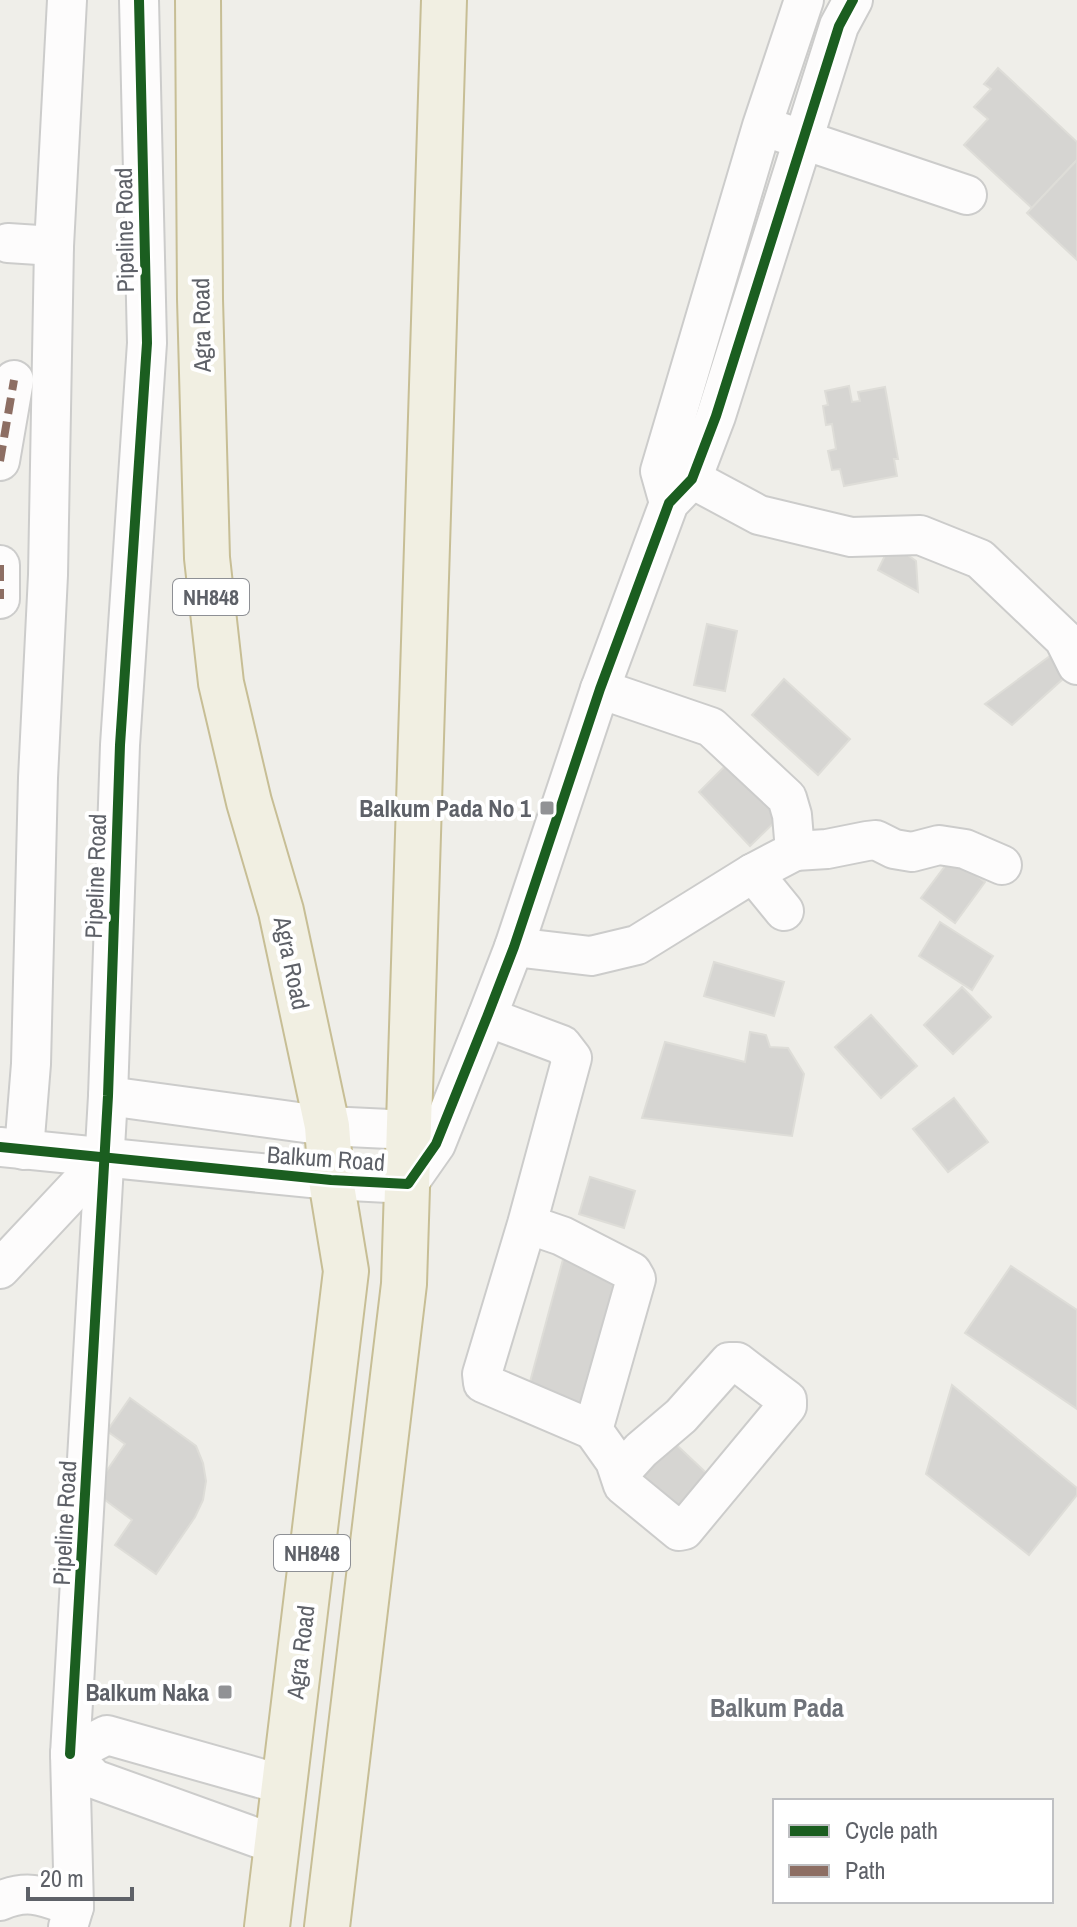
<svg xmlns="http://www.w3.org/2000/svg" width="1077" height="1927" viewBox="0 0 1077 1927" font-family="'Archivo Narrow',sans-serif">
  <rect width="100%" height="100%" fill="#efeee9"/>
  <g fill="#d6d5d2" stroke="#deddd8" stroke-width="2">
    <path d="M998,68L1077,142V160L1032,208L964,145L988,119L974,107L991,89L984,84Z"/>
    <path d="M1077,160V260L1027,213Z"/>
    <path d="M849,386L852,402L860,401L858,392L885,387L898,459H894L897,476L844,486L840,469L832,470L828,451L836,449L832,424L826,425L823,406L828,405L825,391Z"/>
    <path d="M891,543L916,561L918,592L878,570Z"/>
    <path d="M707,624L737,631L725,691L694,685Z"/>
    <path d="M1050,656L1064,678L1012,725L985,704Z"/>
    <path d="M784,679L850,739L818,775L752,715Z"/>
    <path d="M732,759L784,813L750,846L699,792Z"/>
    <path d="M952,857L985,882L955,923L921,898Z"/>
    <path d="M940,922L993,956L972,990L919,956Z"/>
    <path d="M714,962L784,982L774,1016L704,996Z"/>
    <path d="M962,987L991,1017L953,1054L924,1025Z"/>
    <path d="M871,1015L917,1066L881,1098L835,1047Z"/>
    <path d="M750,1032L766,1035L770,1047L788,1048L804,1074L792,1136L642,1118L665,1042L745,1062Z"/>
    <path d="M954,1098L988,1142L948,1172L913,1129Z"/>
    <path d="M590,1177L635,1191L624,1228L579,1214Z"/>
    <path d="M565,1252L623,1281L588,1411L527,1393Z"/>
    <path d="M1011,1266L1077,1310V1409L965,1333Z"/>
    <path d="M952,1385L1077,1488V1495L1029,1555L926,1474Z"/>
    <path d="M130,1398L196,1446L203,1463L206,1481L203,1500L195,1517L156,1574L115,1545L132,1520L93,1491L125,1444L107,1431Z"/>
    <path d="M667,1436L716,1482L682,1526L633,1476Z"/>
  </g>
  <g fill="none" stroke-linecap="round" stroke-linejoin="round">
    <defs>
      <g id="minor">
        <path d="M777,131L967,195"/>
        <path d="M8,243L54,246"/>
        <path d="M0,461L14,380"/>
        <path d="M670,474L692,479L759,515L851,537L920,535L980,559L1064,639L1077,665"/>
        <path d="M669,503L660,471L762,126L804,0"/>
        <path d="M0,565V599"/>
        <path d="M795,851L827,849L867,841L876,840L894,849L912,852L939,845L965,849L1002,865"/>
        <path d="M753,873L784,911"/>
        <path d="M514,947L591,956L637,945L753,873L795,851L792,815L787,798L711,727L600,689"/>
        <path d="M487,1017L562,1045L572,1058L527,1224L482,1374L483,1383L593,1430L636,1279L632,1272L562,1236L527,1224"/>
        <path d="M108,1096L327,1126L410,1130L433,1143"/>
        <path d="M0,1147L331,1180L408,1184L436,1144L487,1017L514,947L600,689L669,503L692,479L716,416L839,26L853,0"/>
        <path d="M24,1150L31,1064L38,778L48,575L54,246L67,0"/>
        <path d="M0,1269L104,1158"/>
        <path d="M593,1430L615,1461L623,1485L679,1531L684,1530L787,1406V1400L737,1362H729L681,1416L641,1450L621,1472"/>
        <path d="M70,1754L94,1779L277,1845"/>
        <path d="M70,1754L107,1735L284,1785"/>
        <path d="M0,1901C29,1888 45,1897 74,1907"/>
        <path d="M68,1927L74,1907L70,1754L108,1096L120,745L147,343L139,0"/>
      </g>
      <g id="highway">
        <path d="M198,0L200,299L207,558L221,683L249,802L281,911L327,1126L331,1180L346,1271L267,1927"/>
        <path d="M327,1927L404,1284L444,0"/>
      </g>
    </defs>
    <use href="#minor" stroke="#cccccb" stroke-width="42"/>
    <use href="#highway" stroke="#c7be95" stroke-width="48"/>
    <use href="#minor" stroke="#fdfcfc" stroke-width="38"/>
    <use href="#highway" stroke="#f1efe2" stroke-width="44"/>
    <g stroke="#8d6e63" stroke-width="8" stroke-dasharray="16 8" stroke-linecap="butt">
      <path d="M0,461L14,380"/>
      <path d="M0,565V599"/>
    </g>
    <defs>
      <g id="cycleway">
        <path d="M0,1147L331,1180L408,1184L436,1144L487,1017L514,947L600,689L669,503L692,479L716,416L839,26L853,0"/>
        <path d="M70,1754L108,1096L120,745L147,343L139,0"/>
      </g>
    </defs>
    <use href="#cycleway" stroke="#fff" stroke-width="15"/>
    <use href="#cycleway" stroke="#1b5e20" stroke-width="10"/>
  </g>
  <g fill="#919295" stroke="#fff" stroke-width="3">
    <rect x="539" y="800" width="16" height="16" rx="4"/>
    <rect x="217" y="1684" width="16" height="16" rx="4"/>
  </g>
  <g text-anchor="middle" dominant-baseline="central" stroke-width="8" stroke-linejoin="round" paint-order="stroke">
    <g fill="#fff" stroke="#8e9095" stroke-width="2">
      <rect x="173" y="579" width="76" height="36" rx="6"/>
      <rect x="274" y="1535" width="76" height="36" rx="6"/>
    </g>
    <g font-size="22" font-weight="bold" fill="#5e6168">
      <text x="211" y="597">NH848</text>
      <text x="312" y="1553">NH848</text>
    </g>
    <g font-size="24" fill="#5e6168" stroke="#fff">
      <text transform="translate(124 230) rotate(-91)">Pipeline Road</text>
      <text transform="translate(201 325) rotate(-91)">Agra Road</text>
      <text transform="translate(95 876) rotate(-88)">Pipeline Road</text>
      <text transform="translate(292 963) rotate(78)">Agra Road</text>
      <text transform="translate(326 1158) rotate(4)">Balkum Road</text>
      <text transform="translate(64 1523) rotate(-87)">Pipeline Road</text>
      <text transform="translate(300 1652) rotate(-83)">Agra Road</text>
    </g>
    <g font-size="24" font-weight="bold" fill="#5e6168" stroke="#fff" text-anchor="end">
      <text x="531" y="808">Balkum Pada No 1</text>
      <text x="209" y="1692">Balkum Naka</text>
    </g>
    <g font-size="26" font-weight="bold" fill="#6f737a" stroke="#fff">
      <text x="777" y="1707">Balkum Pada</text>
    </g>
  </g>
  <rect x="773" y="1799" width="280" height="104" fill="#ffffff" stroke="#bfc0c3" stroke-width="2"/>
  <rect x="789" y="1825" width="40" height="12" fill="#1b5e20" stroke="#bfc0c3" stroke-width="2"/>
  <text x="845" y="1839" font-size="24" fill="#5e6168">Cycle path</text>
  <rect x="789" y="1865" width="40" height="12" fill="#8d6e63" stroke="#bfc0c3" stroke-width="2"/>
  <text x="845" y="1879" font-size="24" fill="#5e6168">Path</text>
  <path d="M28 1887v12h104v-12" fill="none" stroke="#5e6168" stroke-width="4"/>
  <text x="40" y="1887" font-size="24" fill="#5e6168" stroke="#ffffff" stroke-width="6" paint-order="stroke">20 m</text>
</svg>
